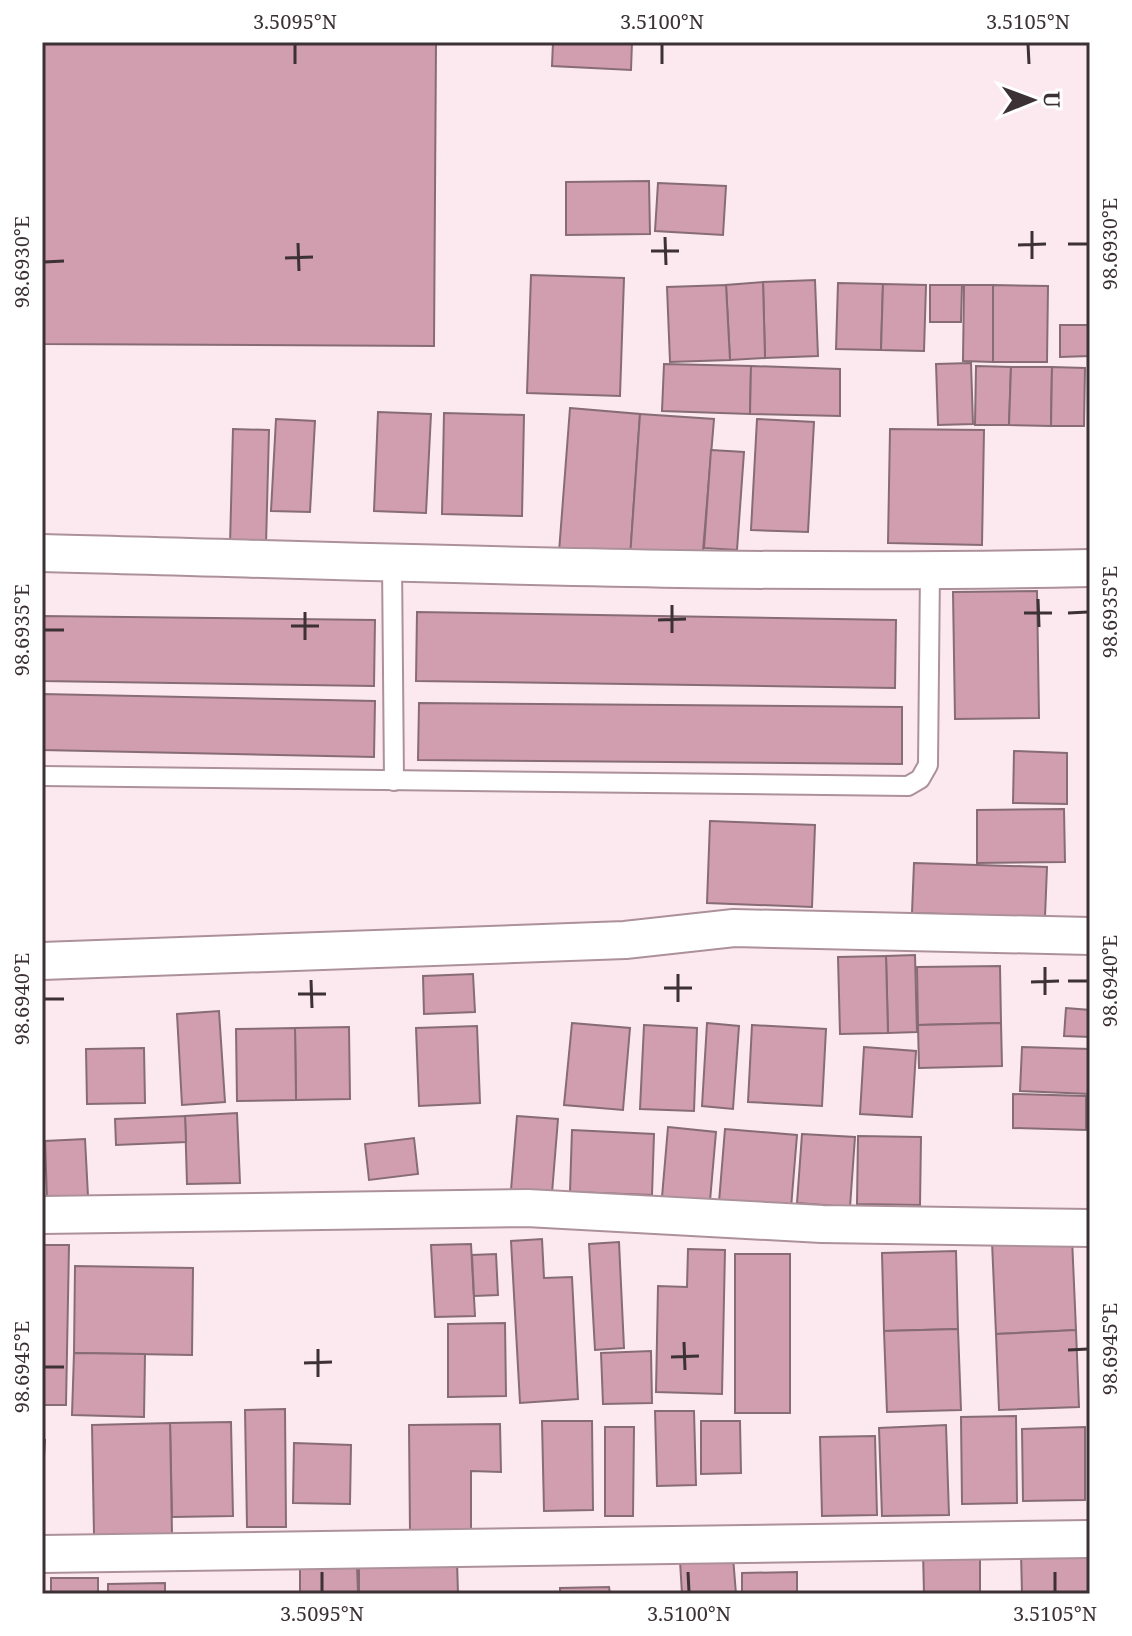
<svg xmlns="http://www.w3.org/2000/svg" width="1132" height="1636" viewBox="0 0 1132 1636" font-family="'Noto Serif',serif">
  <rect width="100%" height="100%" fill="#fce9ef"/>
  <g fill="#d09eaf" stroke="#876c75" stroke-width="2">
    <path d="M42,42H436L434,346L42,344Z"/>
    <path d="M553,42H632L631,70L552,66Z"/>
    <path d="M649,181L650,234L566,235V182Z"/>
    <path d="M658,183L726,186L723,235L655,231Z"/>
    <path d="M531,275L624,278L620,396L527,393Z"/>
    <path d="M815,280L818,356L765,358L763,282Z"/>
    <path d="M763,282L765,358L730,360L726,285Z"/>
    <path d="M838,283L883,284L881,350L836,349Z"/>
    <path d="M883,284L926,285L924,351L881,350Z"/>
    <path d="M726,285L730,360L670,362L667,287Z"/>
    <path d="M930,285H962L961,322H930Z"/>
    <path d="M964,285H993V362L963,361Z"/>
    <path d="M993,285L1048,286L1047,362H993Z"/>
    <path d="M1060,325H1090V356L1060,357Z"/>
    <path d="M971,363L973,424L938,425L936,364Z"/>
    <path d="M664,364L751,366L750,414L662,411Z"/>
    <path d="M751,366L840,369V416L750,414Z"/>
    <path d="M976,366L1011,367L1009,425H975Z"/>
    <path d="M1011,367H1052L1051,426L1009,425Z"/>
    <path d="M1052,367L1085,368L1084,426H1051Z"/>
    <path d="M570,408L640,414L630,558L559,552Z"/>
    <path d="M378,412L431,414L426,513L374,511Z"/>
    <path d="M444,413L524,415L522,516L442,514Z"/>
    <path d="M640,414L714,419L702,563L630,558Z"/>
    <path d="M276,419L315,421L310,512L271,511Z"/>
    <path d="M757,419L814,422L808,532L751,530Z"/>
    <path d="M233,429L269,430L266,545H230Z"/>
    <path d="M890,429L984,430L982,545L888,543Z"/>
    <path d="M711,450L744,452L737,550L704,548Z"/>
    <path d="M1037,591L1039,718L955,719L953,592Z"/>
    <path d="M417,612L896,620L895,688L416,681Z"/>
    <path d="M42,616L375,620L374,686L42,681Z"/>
    <path d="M42,694L375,701L374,757L42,750Z"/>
    <path d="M419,703L902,707V764L418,760Z"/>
    <path d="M1014,751L1067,753V804L1013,803Z"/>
    <path d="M1064,809L1065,862L977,863V810Z"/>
    <path d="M710,821L815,825L812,907L707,903Z"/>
    <path d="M914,863L1047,867L1045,917L912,913Z"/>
    <path d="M915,955L917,1032L888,1033L886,956Z"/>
    <path d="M886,956L888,1033L840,1034L838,957Z"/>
    <path d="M1000,966L1001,1023L918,1025L917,967Z"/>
    <path d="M473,974L475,1012L424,1014L423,976Z"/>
    <path d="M1066,1008L1090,1010V1037L1064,1036Z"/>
    <path d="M219,1011L225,1102L182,1105L177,1014Z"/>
    <path d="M572,1023L630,1028L623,1110L564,1105Z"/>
    <path d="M707,1023L739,1026L733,1109L702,1106Z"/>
    <path d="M1001,1023L1002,1066L919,1068L918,1025Z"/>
    <path d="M644,1025L697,1028L694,1111L640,1109Z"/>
    <path d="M752,1025L826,1029L822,1106L748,1102Z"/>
    <path d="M477,1026L480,1103L419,1106L416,1028Z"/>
    <path d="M349,1027L350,1099L296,1100L295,1028Z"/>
    <path d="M295,1028L296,1100L237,1101L236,1029Z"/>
    <path d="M864,1047L916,1051L912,1117L860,1114Z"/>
    <path d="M1022,1047L1090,1049V1094L1020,1091Z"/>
    <path d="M144,1048L145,1103L87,1104L86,1049Z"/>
    <path d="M1013,1094L1086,1096V1130L1013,1128Z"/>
    <path d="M237,1113L240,1183L187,1184L185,1116Z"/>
    <path d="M185,1116L186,1142L116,1145L115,1119Z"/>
    <path d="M517,1116L558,1119L552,1193L511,1190Z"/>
    <path d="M668,1127L716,1132L710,1201L662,1197Z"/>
    <path d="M725,1129L797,1135L791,1208L719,1202Z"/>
    <path d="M572,1130L654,1134L652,1195L570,1192Z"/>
    <path d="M802,1134L855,1137L850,1207L797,1203Z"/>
    <path d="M858,1136L921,1137L920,1205L857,1204Z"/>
    <path d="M414,1138L418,1174L369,1180L365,1144Z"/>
    <path d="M85,1139L88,1196L47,1199L45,1141Z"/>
    <path d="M1072,1238L1076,1330L996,1334L992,1242Z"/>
    <path d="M542,1239L544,1278L572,1277L578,1399L520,1403L511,1241Z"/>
    <path d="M619,1242L624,1348L595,1350L589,1244Z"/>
    <path d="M471,1244L475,1316L435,1317L431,1245Z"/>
    <path d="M42,1245H69L66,1405H42Z"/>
    <path d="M688,1249L725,1250L722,1394L656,1392L658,1286L687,1287Z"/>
    <path d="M956,1251L958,1329L884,1331L882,1253Z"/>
    <path d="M496,1254L498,1295L474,1296L472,1255Z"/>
    <rect x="735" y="1254" width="55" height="159"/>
    <path d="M75,1266L193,1268L192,1355L74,1353Z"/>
    <path d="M505,1323L506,1396L448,1397V1324Z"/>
    <path d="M958,1329L961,1410L887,1412L884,1331Z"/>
    <path d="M1076,1330L1079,1407L999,1410L996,1334Z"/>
    <path d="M651,1351L652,1403L603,1404L601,1353Z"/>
    <path d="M74,1353L145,1354L144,1417L72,1415Z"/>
    <path d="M285,1409L286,1527H247L245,1410Z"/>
    <path d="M655,1411H694L696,1485L657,1486Z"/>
    <path d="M1016,1416L1017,1503L962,1504L961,1417Z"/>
    <path d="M542,1421H592L593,1510L544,1511Z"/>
    <path d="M701,1421H740L741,1473L701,1474Z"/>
    <path d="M231,1422L233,1516L172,1517L170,1423Z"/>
    <path d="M170,1423L172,1534L94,1535L92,1425Z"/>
    <path d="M500,1424L501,1472L471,1471V1532L410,1533L409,1425Z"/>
    <path d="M946,1425L949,1515L882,1516L879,1428Z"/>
    <path d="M605,1427H634L633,1516H605Z"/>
    <path d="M1085,1427V1500L1023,1501L1022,1429Z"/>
    <path d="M875,1436L877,1515L822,1516L820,1437Z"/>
    <path d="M42,1440H45L42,1489Z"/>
    <path d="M294,1443L351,1445L350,1504L293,1503Z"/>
    <path d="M980,1551V1594H924L923,1552Z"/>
    <path d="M1021,1553H1090V1594H1022Z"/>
    <path d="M733,1557L736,1594H682L680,1561Z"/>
    <path d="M457,1561L458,1594H359V1562Z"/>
    <path d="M357,1565L358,1594H300V1566Z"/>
    <path d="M797,1572V1594H742V1573Z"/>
    <rect x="51" y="1578" width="47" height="16"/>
    <path d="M165,1583V1594H108V1584Z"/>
    <path d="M609,1587L610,1594H560V1588Z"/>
  </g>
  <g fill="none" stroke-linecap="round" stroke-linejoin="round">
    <defs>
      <g id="service">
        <path d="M392,562L394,781"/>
        <path d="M42,776L908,786L920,779L928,765L930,571"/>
      </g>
      <g id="minor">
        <path d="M42,553C391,562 741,576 1090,568"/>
        <path d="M42,961L625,940L734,928L1090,936"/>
        <path d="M42,1215L527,1208L822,1224L1090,1228"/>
        <path d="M42,1554L1090,1539"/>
      </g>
    </defs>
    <use href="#service" stroke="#ad919a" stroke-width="22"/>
    <use href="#minor" stroke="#ad919a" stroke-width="40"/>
    <use href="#service" stroke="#fff" stroke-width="18"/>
    <use href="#minor" stroke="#fff" stroke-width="36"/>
  </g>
  <path fill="none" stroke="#3c3134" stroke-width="3" d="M295,44V64M662,44V64M1028,44L1029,64M1032,231V259M665,237L666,265M298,243L299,271M1068,244H1088M1018,245L1046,244M651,251H679M285,258L313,257M44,262L64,261M1038,599L1039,627M672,605V633M305,612V640M1024,613H1052M1068,613L1088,612M658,620L686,619M291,626H319M44,630H64M1045,967V995M678,974V1002M311,980L312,1008M1068,981H1088M1031,982L1059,981M664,988H692M298,994H326M44,999H64M684,1342L685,1370M318,1349V1377M1068,1350L1088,1349M671,1357L699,1356M304,1363L332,1362M44,1367H64M322,1572V1592M688,1572L689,1592M1055,1572V1592"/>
  <rect width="1132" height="1636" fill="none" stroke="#ffffff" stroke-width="88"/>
  <g transform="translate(1032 100) rotate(89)" stroke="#ffffff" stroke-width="6" paint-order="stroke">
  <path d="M0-6L14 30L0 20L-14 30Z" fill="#3c3134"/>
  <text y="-12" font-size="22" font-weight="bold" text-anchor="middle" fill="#3c3134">U</text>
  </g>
  <rect x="44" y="44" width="1044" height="1548" fill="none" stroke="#3c3134" stroke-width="3"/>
  <g font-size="20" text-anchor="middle" fill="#3c3134">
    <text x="295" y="29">3.5095°N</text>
    <text x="662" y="29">3.5100°N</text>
    <text x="1028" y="29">3.5105°N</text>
    <text transform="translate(1110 244) rotate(-90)" y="7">98.6930°E</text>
    <text transform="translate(22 262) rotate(-90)" y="7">98.6930°E</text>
    <text transform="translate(1110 612) rotate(-90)" y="7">98.6935°E</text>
    <text transform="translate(22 630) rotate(-90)" y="7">98.6935°E</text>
    <text transform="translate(1110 981) rotate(-90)" y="7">98.6940°E</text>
    <text transform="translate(22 999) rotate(-90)" y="7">98.6940°E</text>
    <text transform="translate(1110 1349) rotate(-90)" y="7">98.6945°E</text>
    <text transform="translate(22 1367) rotate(-90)" y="7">98.6945°E</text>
    <text x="322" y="1621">3.5095°N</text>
    <text x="689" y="1621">3.5100°N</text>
    <text x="1055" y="1621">3.5105°N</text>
  </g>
</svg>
